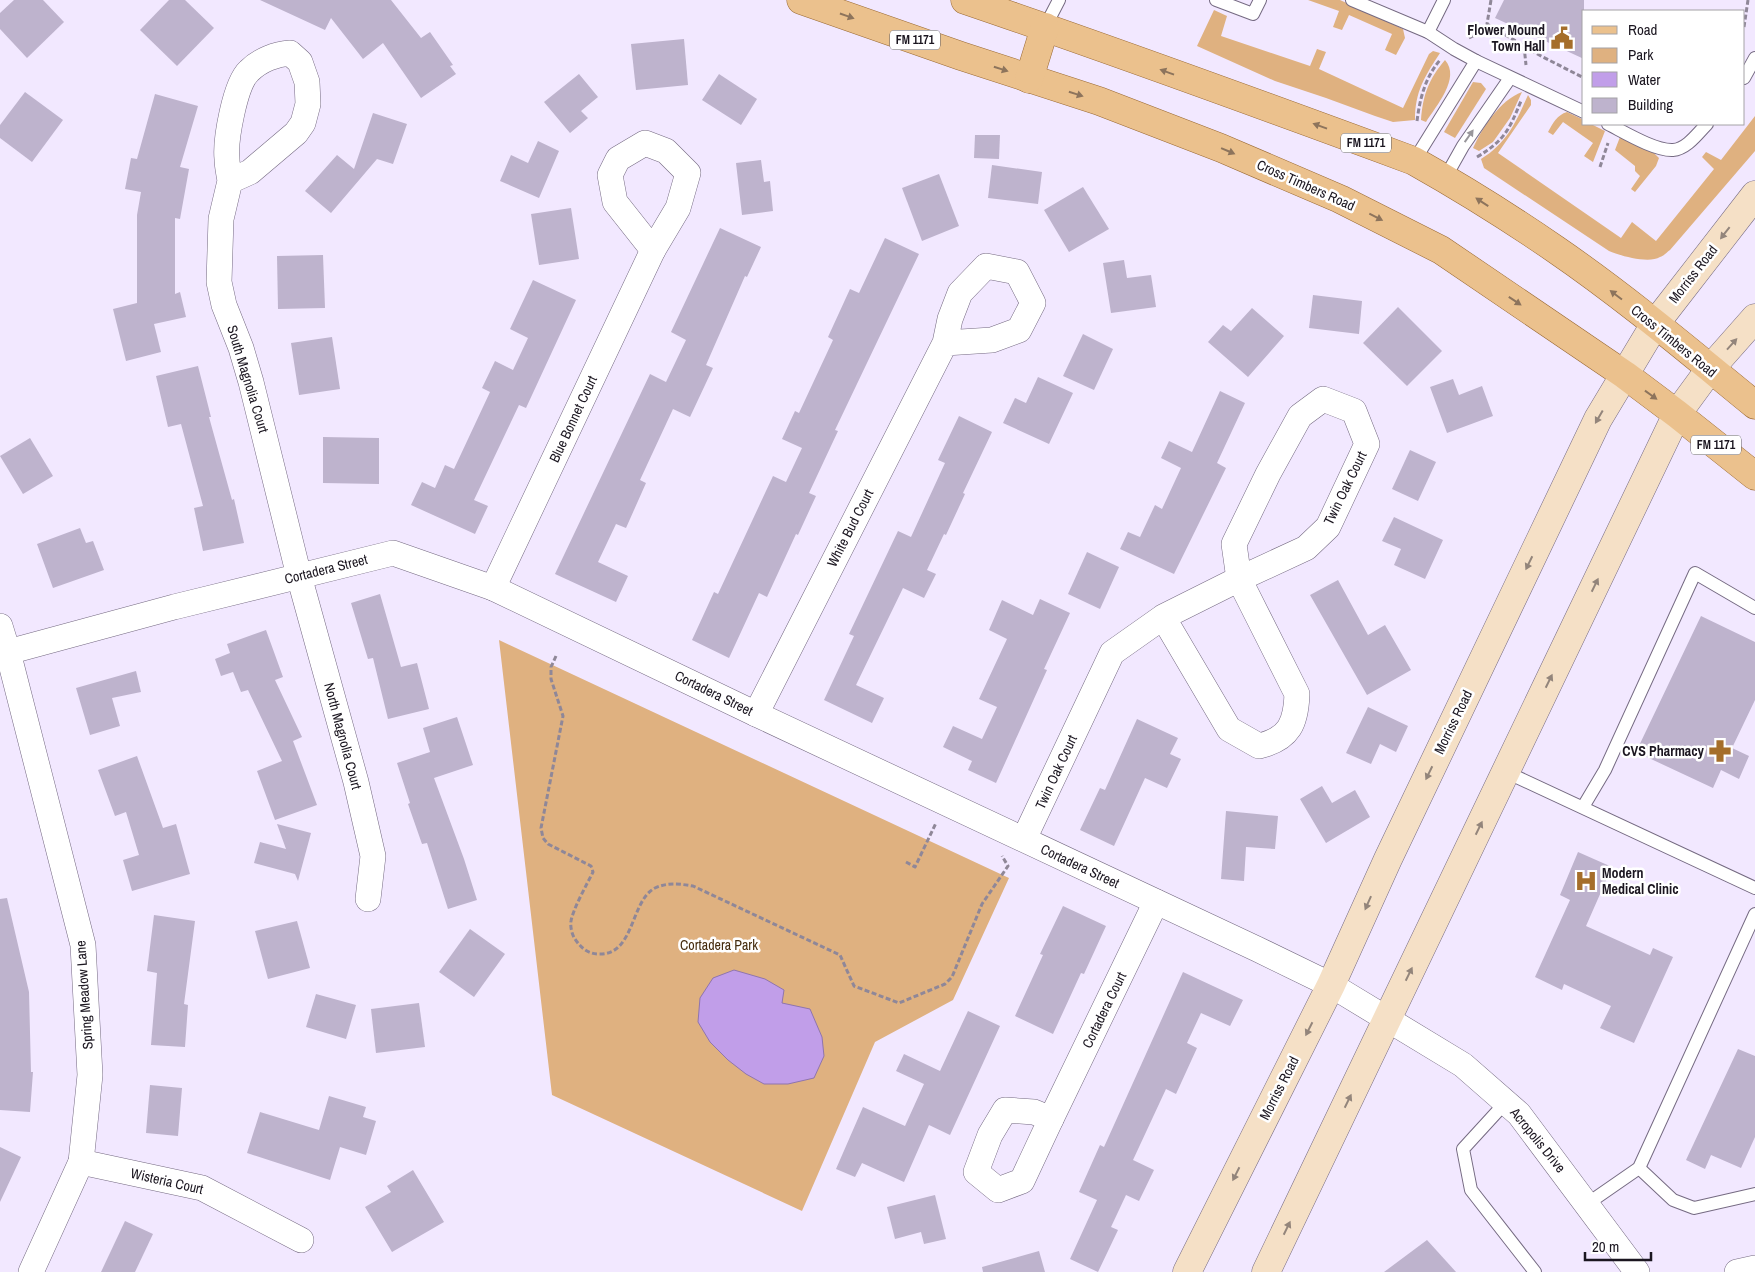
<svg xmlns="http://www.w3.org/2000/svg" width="1755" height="1272" viewBox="0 0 1755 1272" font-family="'Archivo Narrow',sans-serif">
  <rect width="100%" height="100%" fill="#f2e8ff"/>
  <g fill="#dfb180">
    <path d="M1308,0H1340L1403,29L1405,38L1396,55L1385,50L1392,34L1349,15L1342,30L1333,27L1339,11Z"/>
    <path d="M1214,10L1227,16L1221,36L1310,66L1317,49L1326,52L1319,69L1403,108L1429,54L1433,51L1440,53C1425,76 1415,91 1415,120L1393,122L1375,116L1326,98L1275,81L1197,46Z"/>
    <path d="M1445,60C1461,78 1436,106 1426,122L1421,120C1423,94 1429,79 1445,60Z"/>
    <path d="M1473,82L1481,83L1486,89L1455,138L1444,132Z"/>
    <path d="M1522,92L1510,118L1493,142L1479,151L1473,148C1482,128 1500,100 1522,92Z"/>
    <path d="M1528,95L1531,100V105L1498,153L1621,238L1632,222L1656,241L1714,169L1702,157L1706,152L1721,160L1755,116V151L1670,250C1667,252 1664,256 1660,257C1649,264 1621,256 1609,251L1484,168L1481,159C1507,143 1516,122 1528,95Z"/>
    <path d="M1567,112L1584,120V124H1591L1605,131L1593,162L1584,156L1593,143L1563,122L1553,135L1548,132C1553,123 1557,115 1567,112Z"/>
    <path d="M1620,137L1654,153L1659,158L1656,166L1635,192L1631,189L1640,176L1635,171V166L1615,150Z"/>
    <path d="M499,640L1009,878L953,1000L875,1042L802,1211L552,1095Z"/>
  </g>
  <path fill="#c19ee9" stroke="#8f75ad" d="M734,970L765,979L784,990L782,1003L810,1009L822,1037L824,1056L814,1078L788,1084H764L746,1074L728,1060L710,1042L698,1022L700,998L713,978Z"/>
  <g fill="#beb3cd">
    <path d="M14,0H43L64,22L27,58L0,29V13Z"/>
    <path d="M169,0H185L214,28L177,66L140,30Z"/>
    <path d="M260,0H391L421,38L430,32L453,65L450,66L456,74L421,98L383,43L363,59L331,18L325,30Z"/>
    <path d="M1504,0H1584V59L1495,18Z"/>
    <path d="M684,39L688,85L636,90L631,44Z"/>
    <path d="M579,74L598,97L581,111L588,118L570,133L544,102Z"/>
    <path d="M719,74L757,99L741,125L702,100Z"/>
    <path d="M25,92L63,120L32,162L0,138V125Z"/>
    <path d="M155,94L198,106L180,167L189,169L180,219L175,218V294L180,292L186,317L154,324L161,352L126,361L113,309L137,303V215L141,192L125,189L131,158L137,159Z"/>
    <path d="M373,113L407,124L393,164L377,159L331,213L305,191L337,155L354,169Z"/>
    <path d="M975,135H1000L999,159L974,158Z"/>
    <path d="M538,141L559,151L539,198L500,181L511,155L528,163Z"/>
    <path d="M761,160L764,182L770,181L773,211L742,215L736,163Z"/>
    <path d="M992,165L1042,172L1038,204L988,198Z"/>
    <path d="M939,174L959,226L922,241L902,188Z"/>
    <path d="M1083,187L1109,229L1069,252L1044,210Z"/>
    <path d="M571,208L579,259L539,265L531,214Z"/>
    <path d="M720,228L761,247L747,277L745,276L706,365L713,368L690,417L673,409L640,480L646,483L626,528L616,524L598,562L628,576L616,602L555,574L650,374L666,382L686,340L671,332Z"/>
    <path d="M885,238L919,254L835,430L838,431L809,493L816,496L798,535L796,534L767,597L759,593L729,658L692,640L714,592L718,594L773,476L786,482L802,448L782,439L795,411L799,413L833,340L828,337L850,289L859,293Z"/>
    <path d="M323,255L325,308L278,309L277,256Z"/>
    <path d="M1124,260L1127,278L1151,275L1156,307L1111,313L1103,263Z"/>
    <path d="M533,280L576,300L526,408L519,405L474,500L488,506L475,534L411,505L422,482L435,488L445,465L454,469L490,392L482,388L495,361L513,370L528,338L510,329Z"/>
    <path d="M1313,295L1362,301L1359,334L1309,328Z"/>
    <path d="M1398,307L1442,351L1407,386L1363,343Z"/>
    <path d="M1252,308L1284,336L1248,377L1208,342L1223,325L1231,331Z"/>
    <path d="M1083,334L1113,349L1094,390L1063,376Z"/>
    <path d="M332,337L340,389L299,395L291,343Z"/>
    <path d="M198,366L211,417H209L232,500L234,499L244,543L203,551L194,508L203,506L181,424L168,427L156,376Z"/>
    <path d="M1038,377L1073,393L1049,444L1003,423L1015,398L1026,403Z"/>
    <path d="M1453,379L1459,395L1482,386L1493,416L1447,433L1430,387Z"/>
    <path d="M1220,391L1245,403L1217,463L1226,468L1174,574L1120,549L1128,532L1140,537L1155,505L1162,509L1181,468L1161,458L1169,441L1192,452Z"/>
    <path d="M959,416L992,432L963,493L965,494L946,535L944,534L927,570L936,574L924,598L903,588L856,685L884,698L872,723L824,700L854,636L849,634L898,531L911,537L945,463L938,460Z"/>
    <path d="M323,437L379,438V484L323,483Z"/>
    <path d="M30,438L53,476L23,494L0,456Z"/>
    <path d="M1410,450L1436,462L1418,501L1392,489Z"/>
    <path d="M1394,517L1443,540L1425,579L1394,565L1401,549L1382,541Z"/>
    <path d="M80,528L86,543L93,541L104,570L53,588L37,544Z"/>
    <path d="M1087,552L1119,567L1100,609L1068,594Z"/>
    <path d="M1338,580L1368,635L1385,625L1411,670L1367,695L1310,595Z"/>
    <path d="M380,594L401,667L417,663L429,709L388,719L373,658L368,659L351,603Z"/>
    <path d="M1040,599L1070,613L1044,669L1047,670L996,783L968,770L972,761L943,747L953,726L982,739L997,707L979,699L1007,639L989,630L1002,600L1033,615Z"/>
    <path d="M1701,616L1755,642V700L1732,748L1749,756L1739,779L1721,770L1713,788L1636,752Z"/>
    <path d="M266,630L283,677L275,680L302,737L293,741L317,805L275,820L257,771L282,761L248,690L241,692L233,672L221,676L215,659L230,653L227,644Z"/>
    <path d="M136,671L141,692L112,698L120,726L90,735L76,688Z"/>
    <path d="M1368,707L1408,726L1396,752L1380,744L1371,764L1346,753Z"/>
    <path d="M457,717L473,765L434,778L464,859L477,900L448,909L427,843L422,844L408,804L410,803L397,763L430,752L423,728Z"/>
    <path d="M1137,719L1178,738L1170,754L1181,759L1167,788L1145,778L1114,846L1080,830L1100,788L1105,790Z"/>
    <path d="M137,756L163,828L176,824L190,874L132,891L123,860L139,855L126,812L115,816L98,770Z"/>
    <path d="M1322,786L1332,803L1355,790L1370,817L1326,843L1300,799Z"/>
    <path d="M1226,811L1278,816L1275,849L1246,847L1244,881L1221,879Z"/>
    <path d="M277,824L311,833L298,881L295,874L254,863L260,842L286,849Z"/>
    <path d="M1578,852L1612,867L1586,926L1650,955L1653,948L1673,957L1634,1043L1600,1028L1611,1006L1564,984L1562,990L1535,977L1570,900L1560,895Z"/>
    <path d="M7,898L29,992L31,1072H33L30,1112L0,1110V899Z"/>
    <path d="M1063,906L1106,926L1084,974L1081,973L1053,1034L1015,1016L1043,955L1040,954Z"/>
    <path d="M154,915L195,921L184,1004L188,1005L185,1047L151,1045L157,973L147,971Z"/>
    <path d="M297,921L310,968L268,979L255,931Z"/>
    <path d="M470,929L505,954L474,997L439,972Z"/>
    <path d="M1183,972L1243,1000L1230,1026L1201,1013L1187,1043L1197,1048L1176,1094L1166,1089L1133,1160L1154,1170L1139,1201L1126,1195L1111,1227L1118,1230L1098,1272L1070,1259L1097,1200L1079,1192L1100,1145L1104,1147Z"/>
    <path d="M316,994L356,1005L346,1039L306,1027Z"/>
    <path d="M419,1003L425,1047L376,1053L371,1009Z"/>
    <path d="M968,1011L1000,1026L950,1135L929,1125L904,1182L862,1163L855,1177L836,1169L863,1107L905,1126L924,1084L896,1071L904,1054L940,1071Z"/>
    <path d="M1738,1049L1755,1056V1137L1741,1168L1711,1155L1705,1169L1686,1160Z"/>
    <path d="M150,1085L182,1088L178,1136L146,1133Z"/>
    <path d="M329,1096L366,1107L363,1117L376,1121L366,1155L340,1147L330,1180L247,1153L260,1112L319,1130Z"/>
    <path d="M0,1147L21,1157L0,1202Z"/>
    <path d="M413,1170L444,1222L392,1252L365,1207L391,1192L387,1186Z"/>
    <path d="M935,1195L946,1239L924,1244L921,1232L895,1239L887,1207Z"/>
    <path d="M125,1221L153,1234L135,1272H101Z"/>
    <path d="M1427,1240L1456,1272H1384Z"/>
    <path d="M1039,1251L1045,1272H983L982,1267Z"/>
  </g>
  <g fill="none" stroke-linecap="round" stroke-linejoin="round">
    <defs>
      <g id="lane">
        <path d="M1216,0L1253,14L1260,0"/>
        <path d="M1352,0L1428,32L1454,49L1476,61L1584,112"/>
        <path d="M1045,27L1059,0"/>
        <path d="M1428,32L1444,0"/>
        <path d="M1744,78L1755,58"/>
        <path d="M1608,124C1624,132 1655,151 1673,150C1687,149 1698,133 1707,124"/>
        <path d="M1414,161L1476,61"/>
        <path d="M1445,178L1463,146L1510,78"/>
        <path d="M1506,772L1755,888"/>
        <path d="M1583,807L1605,770L1695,573L1755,608"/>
        <path d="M1506,1102L1463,1149L1471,1190L1535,1272"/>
        <path d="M1639,1168L1673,1200L1694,1208L1755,1194"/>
        <path d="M1587,1204L1639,1168L1755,914"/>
      </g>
      <g id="street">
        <path d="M645,143L666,151L688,173L678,208L653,250L615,202L610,175L618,159Z"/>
        <path d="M230,181C229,174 227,166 227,159C225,140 235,84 249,71C260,60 276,54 290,53L300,62L307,82L308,104L303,123L296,133L250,172L230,181L221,219L219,282L224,305L241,348L251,382L299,576L356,782L373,856L368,899"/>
        <path d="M1323,399L1354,411L1367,444L1328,527L1306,548L1239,579L1234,544L1268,474L1300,416Z"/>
        <path d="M493,588L653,250"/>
        <path d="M0,626L8,652L83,945L90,1075L81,1162L31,1272"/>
        <path d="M8,652L174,607L393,553L493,588L756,714L1257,949L1331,985L1463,1065L1519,1114L1637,1272"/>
        <path d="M756,714L945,343L992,340L1019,330L1033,303L1017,272L986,266L960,293L950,319L945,343"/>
        <path d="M1024,839L1112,653L1163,617L1239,579L1297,694C1296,722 1290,739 1259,746L1229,729L1163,617"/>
        <path d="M1005,1110L1034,1112L1051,1119L1022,1181L998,1190L976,1172L990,1135Z"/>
        <path d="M1051,1119L1156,902"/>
        <path d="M81,1162L202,1188L301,1240"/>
        <path d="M1737,1272L1755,1268"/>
      </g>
      <g id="secondary">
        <path d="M1187,1272L1331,985L1388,859L1598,419L1655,324L1755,195"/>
        <path d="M1266,1272L1677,414L1710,369L1755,318"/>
      </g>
      <g id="primary">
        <path d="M801,0L961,56L1099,101L1221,148L1340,199L1441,250L1625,375L1677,414L1755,476"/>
        <path d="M965,0C1115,51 1265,106 1414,161C1462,188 1510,218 1555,249C1625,297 1690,352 1755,405"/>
        <path d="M1029,79L1045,27"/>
      </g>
    </defs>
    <use href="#lane" stroke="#756a82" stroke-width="14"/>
    <use href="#street" stroke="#756a82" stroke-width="26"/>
    <use href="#secondary" stroke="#756a82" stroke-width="29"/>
    <use href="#primary" stroke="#9a6a35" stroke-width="29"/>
    <g stroke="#8f8798" stroke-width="3" stroke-dasharray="5 2.5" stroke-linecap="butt">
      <path d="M1491,0L1487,24L1541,56L1584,78"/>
      <path d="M1744,27L1748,0"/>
      <path d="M1469,38L1491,27"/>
      <path d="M1524,46L1526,65"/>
      <path d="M1417,121C1420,98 1425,78 1440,60"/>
      <path d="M1477,157C1505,140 1509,130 1521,101"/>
      <path d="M1600,167L1608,143"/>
      <path d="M556,656L551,667V679L563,716L541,828L543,838L548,844L591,866L593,872C587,884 573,909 571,921C570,926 572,935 575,939C581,948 588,954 599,954C635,955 630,901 655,888C668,882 680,884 693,886L840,955L854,986L899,1003L945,984L952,977L982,904L1008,866L1002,856"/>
      <path d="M906,862L915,867L936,823"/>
    </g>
    <use href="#lane" stroke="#fff" stroke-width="12"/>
    <use href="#street" stroke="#fff" stroke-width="25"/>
    <use href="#secondary" stroke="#f5e0c6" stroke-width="28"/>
    <use href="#primary" stroke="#ebc18d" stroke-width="28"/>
  </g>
  <defs><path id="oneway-solid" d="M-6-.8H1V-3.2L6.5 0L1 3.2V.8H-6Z" transform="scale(1.25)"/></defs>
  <g fill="#8d745c">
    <use href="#oneway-solid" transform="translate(847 16) rotate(19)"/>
    <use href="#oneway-solid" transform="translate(1001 69) rotate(18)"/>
    <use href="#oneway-solid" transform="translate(1167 72) rotate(-160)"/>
    <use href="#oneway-solid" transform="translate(1076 94) rotate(18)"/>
    <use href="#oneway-solid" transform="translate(1320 126) rotate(-160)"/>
    <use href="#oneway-solid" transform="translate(1228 151) rotate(23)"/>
    <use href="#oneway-solid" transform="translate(1482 202) rotate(-147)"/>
    <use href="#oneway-solid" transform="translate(1376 217) rotate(27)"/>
    <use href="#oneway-solid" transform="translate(1616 295) rotate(-143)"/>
    <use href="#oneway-solid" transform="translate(1515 301) rotate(34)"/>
    <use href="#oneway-solid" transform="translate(1651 395) rotate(36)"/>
  </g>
  <use fill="#98969b" href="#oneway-solid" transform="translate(1469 136) rotate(-55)"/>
  <g fill="#93857b">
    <use href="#oneway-solid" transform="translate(1725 233) rotate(128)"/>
    <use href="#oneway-solid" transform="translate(1732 344) rotate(-48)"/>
    <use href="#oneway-solid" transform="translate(1599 417) rotate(120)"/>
    <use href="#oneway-solid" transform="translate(1529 563) rotate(116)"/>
    <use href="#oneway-solid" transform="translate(1595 585) rotate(-64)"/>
    <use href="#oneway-solid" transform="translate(1549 681) rotate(-64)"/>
    <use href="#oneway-solid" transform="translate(1429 773) rotate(116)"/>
    <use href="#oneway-solid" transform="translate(1479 828) rotate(-64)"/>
    <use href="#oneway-solid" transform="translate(1368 903) rotate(114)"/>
    <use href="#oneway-solid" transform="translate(1409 974) rotate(-64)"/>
    <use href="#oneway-solid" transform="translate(1309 1029) rotate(117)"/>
    <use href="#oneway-solid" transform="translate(1348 1101) rotate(-64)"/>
    <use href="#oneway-solid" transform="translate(1236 1174) rotate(117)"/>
    <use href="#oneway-solid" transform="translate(1287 1228) rotate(-64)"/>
  </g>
  <defs>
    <symbol id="civic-bare" viewBox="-9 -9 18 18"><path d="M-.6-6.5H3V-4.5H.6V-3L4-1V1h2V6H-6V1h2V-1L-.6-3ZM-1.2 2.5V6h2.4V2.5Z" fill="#a56e2a" stroke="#fff" stroke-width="2.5" paint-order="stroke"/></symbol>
    <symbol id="pharmacy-bare" viewBox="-9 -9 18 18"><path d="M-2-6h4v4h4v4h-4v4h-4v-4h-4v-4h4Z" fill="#a56e2a" stroke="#fff" stroke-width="2.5" paint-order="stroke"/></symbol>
    <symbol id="hospital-bare" viewBox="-9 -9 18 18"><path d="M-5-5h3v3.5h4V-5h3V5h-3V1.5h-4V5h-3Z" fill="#a56e2a" stroke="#fff" stroke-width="2.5" paint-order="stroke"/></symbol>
  </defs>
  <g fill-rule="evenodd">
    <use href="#civic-bare" x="1546" y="22" width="32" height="32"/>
    <use href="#pharmacy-bare" x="1704" y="735" width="32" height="32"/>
    <use href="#hospital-bare" x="1570" y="865" width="32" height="32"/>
  </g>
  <g text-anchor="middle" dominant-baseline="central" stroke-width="5" stroke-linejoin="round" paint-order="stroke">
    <g fill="#fff" stroke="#5f5c63" stroke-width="1">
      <rect x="890" y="30.5" width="50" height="19" rx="4"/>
      <rect x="1341" y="133.5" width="50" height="19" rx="4"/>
      <rect x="1691" y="435.5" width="50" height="19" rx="4"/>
    </g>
    <g font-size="12" font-weight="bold" fill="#1b1620">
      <text x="915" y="40">FM 1171</text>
      <text x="1366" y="143">FM 1171</text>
      <text x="1716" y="445">FM 1171</text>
    </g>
    <g font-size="14" font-weight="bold" fill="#1b1620" stroke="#fff" text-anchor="end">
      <text x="1545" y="30">Flower Mound<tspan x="1545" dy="16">Town Hall</tspan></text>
      <text x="1704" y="751">CVS Pharmacy</text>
      <text x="1602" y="873" text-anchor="start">Modern<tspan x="1602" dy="16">Medical Clinic</tspan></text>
    </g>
    <g font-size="14" fill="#1b1620" stroke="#fff">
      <text transform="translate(1306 185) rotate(24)">Cross Timbers Road</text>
      <text transform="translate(1693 274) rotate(-52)">Morriss Road</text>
      <text transform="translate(1674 341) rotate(39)">Cross Timbers Road</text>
      <text transform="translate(248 379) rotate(73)">South Magnolia Court</text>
      <text transform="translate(573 419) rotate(-65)">Blue Bonnet Court</text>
      <text transform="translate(1345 488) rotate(-64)">Twin Oak Court</text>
      <text transform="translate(850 528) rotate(-63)">White Bud Court</text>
      <text transform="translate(326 569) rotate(-14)">Cortadera Street</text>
      <text transform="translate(714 693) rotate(26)">Cortadera Street</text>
      <text transform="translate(1453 722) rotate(-64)">Morriss Road</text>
      <text transform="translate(343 736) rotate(75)">North Magnolia Court</text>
      <text transform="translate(1056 772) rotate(-65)">Twin Oak Court</text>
      <text transform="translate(1080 866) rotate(25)">Cortadera Street</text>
      <text transform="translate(84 995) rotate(-94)">Spring Meadow Lane</text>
      <text transform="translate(1104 1010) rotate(-64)">Cortadera Court</text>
      <text transform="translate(1279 1088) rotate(-63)">Morriss Road</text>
      <text transform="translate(1538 1140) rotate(51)">Acropolis Drive</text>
      <text transform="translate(167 1181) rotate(13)">Wisteria Court</text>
    </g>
    <g font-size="14" fill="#442b0d" stroke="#fff">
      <text x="719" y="945">Cortadera Park</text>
    </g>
  </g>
  <rect x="1582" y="10" width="162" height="115" fill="#ffffff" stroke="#a4a2a6"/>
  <rect x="1592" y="26" width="25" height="8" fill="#ebc18d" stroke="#a4a2a6"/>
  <text x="1628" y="35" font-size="15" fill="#1b1620">Road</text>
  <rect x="1592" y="48" width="25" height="15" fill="#dfb180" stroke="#a4a2a6"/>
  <text x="1628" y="60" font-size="15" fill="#1b1620">Park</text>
  <rect x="1592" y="72" width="25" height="15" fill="#c19ee9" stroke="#a4a2a6"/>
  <text x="1628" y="85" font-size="15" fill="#1b1620">Water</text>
  <rect x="1592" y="98" width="25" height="15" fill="#beb3cd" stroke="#a4a2a6"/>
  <text x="1628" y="110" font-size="15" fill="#1b1620">Building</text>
  <path d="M1585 1252v8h66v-8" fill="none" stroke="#1b1620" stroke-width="2.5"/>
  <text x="1592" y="1252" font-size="15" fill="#1b1620" stroke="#ffffff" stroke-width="4" paint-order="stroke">20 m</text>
</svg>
